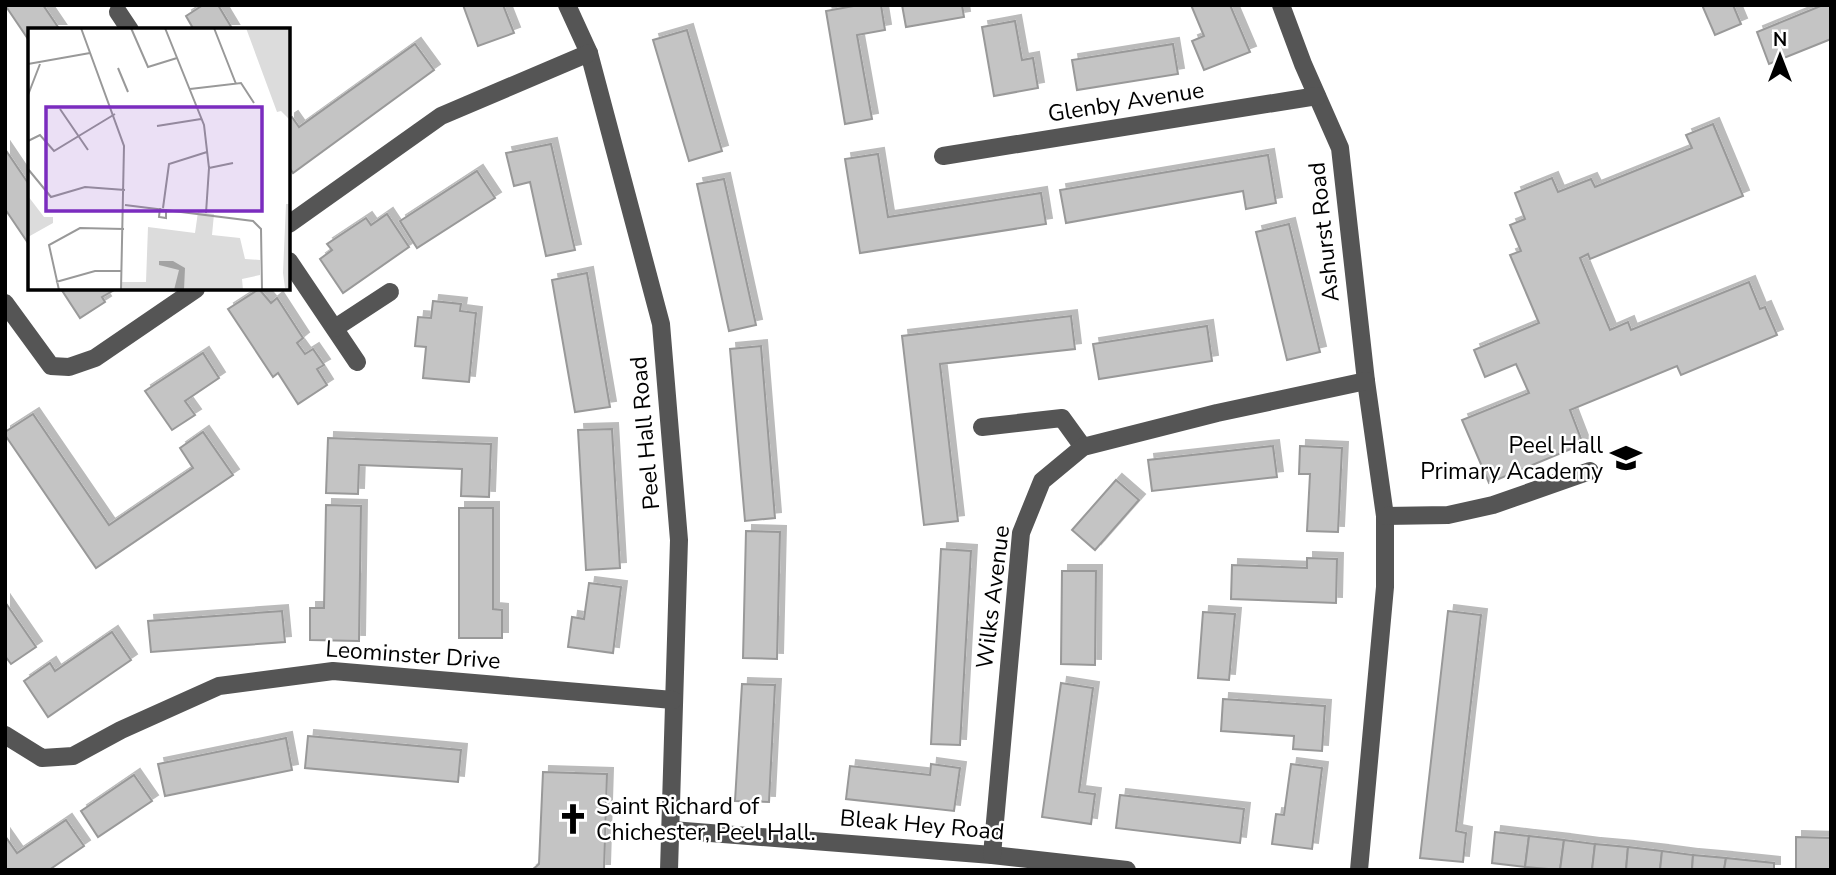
<svg xmlns="http://www.w3.org/2000/svg" width="1836" height="875" viewBox="0 0 1836 875" font-family="'Nunito Sans',sans-serif">
  <defs>
    <filter id="shadow"><feDropShadow dx="6" dy="-6" stdDeviation="0" flood-color="#0004"/></filter>
  </defs>
  <rect width="100%" height="100%" fill="#fff"/>
  <g fill="#c4c4c4" stroke="#999" stroke-width="2" filter="url(#shadow)">
    <path d="M5,5H43L60,30H30V42Z"/>
    <path d="M203,5H218L233,30H194L186,16Z"/>
    <path d="M463,5H503L514,33L478,46Z"/>
    <path d="M859,5H881L885,30L857,35L872,119L845,124L826,11Z"/>
    <path d="M902,5H962L964,17L906,27Z"/>
    <path d="M1191,5H1230L1250,52L1204,70L1192,41L1204,36Z"/>
    <path d="M1702,5H1733L1741,24L1715,35Z"/>
    <path d="M1823,5H1831V39L1769,64L1757,32Z"/>
    <path d="M1015,21L1022,60L1033,58L1038,88L994,96L982,27Z"/>
    <path d="M687,30L722,151L689,161L653,40Z"/>
    <path d="M415,44L434,70L293,173L289,167V119L292,117L299,127Z"/>
    <path d="M1173,44L1178,74L1077,90L1072,60Z"/>
    <path d="M1713,124L1743,196L1590,259L1588,254L1580,258L1610,330L1628,322L1631,330L1749,282L1760,309L1765,307L1777,335L1681,375L1677,366L1570,410L1583,444L1489,483L1462,420L1529,393L1516,364L1485,377L1474,350L1539,323L1510,255L1521,251L1510,225L1525,219L1515,193L1552,178L1558,192L1591,179L1595,187L1692,148L1686,135Z"/>
    <path d="M551,144L575,250L546,256L530,182L514,186L506,153Z"/>
    <path d="M5,149L30,186V246L5,209Z"/>
    <path d="M878,154L888,217L1041,193L1046,224L860,253L845,159Z"/>
    <path d="M1268,155L1276,203L1246,209L1243,191L1066,223L1060,190Z"/>
    <path d="M477,171L495,198L417,248L400,221Z"/>
    <path d="M724,179L756,325L729,331L697,184Z"/>
    <path d="M387,214L409,247L343,293L320,259L332,250L327,244L366,218L371,225Z"/>
    <path d="M1289,224L1320,352L1287,360L1256,232Z"/>
    <path d="M587,273L610,407L575,412L552,280Z"/>
    <path d="M61,289H116L102,297L105,302L80,318Z"/>
    <path d="M259,289L271,303L277,298L303,338L297,343L305,354L313,349L324,365L317,369L327,385L298,404L278,373L273,377L228,309Z"/>
    <path d="M433,301L461,304L460,311L476,313L469,382L423,378L426,347L415,346L418,317L431,318Z"/>
    <path d="M1071,316L1075,349L940,364L958,521L924,525L902,336Z"/>
    <path d="M1207,326L1212,361L1099,379L1093,344Z"/>
    <path d="M761,346L775,518L745,521L730,349Z"/>
    <path d="M203,353L219,378L185,401L195,415L172,430L145,391Z"/>
    <path d="M33,414L109,525L193,468L180,448L203,432L233,475L96,568L5,435V432Z"/>
    <path d="M612,429L620,568L586,570L578,430Z"/>
    <path d="M328,438L491,444L489,497L461,496L462,469L359,465L358,494L326,493Z"/>
    <path d="M1273,446L1277,477L1152,491L1148,460Z"/>
    <path d="M1300,446L1342,448L1338,532L1307,531L1310,474H1299Z"/>
    <path d="M1116,480L1139,500L1095,550L1072,530Z"/>
    <path d="M326,505L361,506L359,641L310,640V608H324Z"/>
    <path d="M459,508H493V609L502,610V638H459Z"/>
    <path d="M746,531L780,532L777,659L743,658Z"/>
    <path d="M941,549L971,551L960,745L931,744Z"/>
    <path d="M1307,558L1337,559L1336,603L1231,599L1232,565L1307,568Z"/>
    <path d="M1062,571H1096L1095,665L1061,664Z"/>
    <path d="M589,583L621,587L613,653L568,647L572,617L584,619Z"/>
    <path d="M5,602L36,647L11,664L5,656Z"/>
    <path d="M282,611L285,642L151,652L148,621Z"/>
    <path d="M1448,611L1481,615L1456,831L1466,833L1463,862L1420,858Z"/>
    <path d="M1203,612L1235,614L1229,680L1198,678Z"/>
    <path d="M112,632L131,660L48,717L24,681L50,663L55,671Z"/>
    <path d="M1061,683L1093,688L1079,792L1095,794L1091,824L1042,817Z"/>
    <path d="M742,684L775,685L769,802L735,801Z"/>
    <path d="M1223,699L1325,706L1322,751L1293,749L1294,736L1221,731Z"/>
    <path d="M308,736L461,750L458,782L305,768Z"/>
    <path d="M286,738L292,770L165,796L158,764Z"/>
    <path d="M931,764L960,768L954,811L846,799L850,766L930,775Z"/>
    <path d="M1291,764L1322,768L1312,849L1272,844L1276,814L1284,815Z"/>
    <path d="M543,772L607,774L604,870H532L539,864Z"/>
    <path d="M134,775L152,801L98,837L81,811Z"/>
    <path d="M1120,795L1244,809L1240,843L1116,828Z"/>
    <path d="M66,820L84,846L49,870H5V836L17,853Z"/>
    <path d="M1495,832L1529,836L1525,867L1492,863Z"/>
    <path d="M1529,836L1564,840L1560,870L1525,867Z"/>
    <path d="M1796,837L1831,838V870L1796,869Z"/>
    <path d="M1564,840L1595,844L1592,870H1560Z"/>
    <path d="M1595,844L1628,847L1626,870H1592Z"/>
    <path d="M1628,847L1662,851L1660,870H1626Z"/>
    <path d="M1662,851L1693,855L1692,870H1660Z"/>
    <path d="M1693,855L1726,858L1724,870H1692Z"/>
    <path d="M1726,858L1774,863V870H1724Z"/>
  </g>
  <g fill="none" stroke-linecap="round" stroke-linejoin="round">
    <g stroke="#555" stroke-width="18">
      <path d="M567,5L589,53L661,324L679,540L669,870"/>
      <path d="M1281,5L1303,64L1340,148L1366,381L1385,516V587L1359,870"/>
      <path d="M118,12L130,30"/>
      <path d="M943,156L1317,96"/>
      <path d="M289,224L441,116L589,53"/>
      <path d="M289,261L357,362"/>
      <path d="M5,303L51,366L69,367L95,358L196,289"/>
      <path d="M335,328L390,292"/>
      <path d="M982,427L1062,418L1083,447"/>
      <path d="M1385,516L1448,515L1493,505L1590,471"/>
      <path d="M5,735L42,758L73,756L121,730L219,686L333,671L673,700"/>
      <path d="M672,830L992,855L1127,870"/>
      <path d="M992,855L1021,533L1042,481L1083,447L1217,413L1366,381"/>
    </g>
  </g>
  <defs>
    <symbol id="school-bare" viewBox="-9 -9 18 18"><path d="M0-5L7-2L0 1L-7-2ZM-4 1L0 2.5L4 1V4Q0 6-4 4Z" fill="#000" stroke="#fff" stroke-width="2.5" paint-order="stroke"/></symbol>
    <symbol id="church-bare" viewBox="-9 -9 18 18"><path d="M-1.2-6h2.4v3.5h3.3v2.4h-3.3V6h-2.4V-.1h-3.3v-2.4h3.3Z" fill="#000" stroke="#fff" stroke-width="2.5" paint-order="stroke"/></symbol>
  </defs>
  <g fill-rule="evenodd">
    <use href="#school-bare" x="1604" y="436" width="44" height="44"/>
    <use href="#church-bare" x="551" y="797" width="44" height="44"/>
  </g>
  <g text-anchor="middle" dominant-baseline="central" stroke-width="5" stroke-linejoin="round" paint-order="stroke">
    <g font-size="23" fill="#000" stroke="#fff">
      <text transform="translate(1126 102) rotate(-9)">Glenby Avenue</text>
      <text transform="translate(1324 232) rotate(-96)">Ashurst Road</text>
      <text transform="translate(645 433) rotate(-95)">Peel Hall Road</text>
      <text transform="translate(993 597) rotate(-83)">Wilks Avenue</text>
      <text transform="translate(413 655) rotate(4)">Leominster Drive</text>
      <text transform="translate(922 825) rotate(5)">Bleak Hey Road</text>
    </g>
    <g font-size="23" fill="#000" stroke="#fff" text-anchor="end">
      <text x="1603" y="445">Peel Hall<tspan x="1603" dy="26">Primary Academy</tspan></text>
      <text x="596" y="806" text-anchor="start">Saint Richard of<tspan x="596" dy="26">Chichester, Peel Hall.</tspan></text>
    </g>
  </g>
  <g transform="translate(28 28)">
    <rect width="262" height="262" fill="#fff"/>
    <path d="M218,0H262V92L253,83L249,84ZM0,168L16,189H25V195L0,209ZM258,176H262V262L257,260L255,245ZM170,184L186,186L184,207L212,210L217,231L232,232V247L214,251L215,262H93L94,254H118L120,199L167,205Z" fill="#dcdcdc"/>
    <path d="M131,233H145L157,240L156,262H146L151,242L131,237Z" fill="#a3a3a3"/>
    <path fill="none" stroke="#999" stroke-width="2" d="M53,0L96,118L93,262M103,0L120,39L149,30M137,0L176,97L181,140L178,185M186,0L208,56M0,36L62,25M90,40L100,64M162,61L213,55L226,75M0,67L12,36M32,81L60,122M129,98L173,91M0,113L12,107L26,123L87,86M181,140L205,135M0,141L23,169L57,159L97,162M97,177L225,193L233,201L234,262M132,180L131,189L138,190V181M135,180L141,136L179,124M28,254L67,243H94M31,262L21,217L52,200L96,201"/>
    <path fill="#7b2cbf" fill-opacity="0.15" stroke="#7b2cbf" stroke-width="3.5" d="M18,79H234V183H18Z"/>
    <rect width="262" height="262" fill="none" stroke="#000" stroke-width="3.5"/>
  </g>
  <rect width="1836" height="875" fill="none" stroke="#000000" stroke-width="14"/>
  <g transform="translate(1780 56)" stroke="#ffffff" stroke-width="5" paint-order="stroke">
  <path d="M0-5L12 26L0 18L-12 26Z" fill="#000000"/>
  <text y="-10" font-size="19" font-weight="bold" text-anchor="middle" fill="#000000">N</text>
  </g>
</svg>
